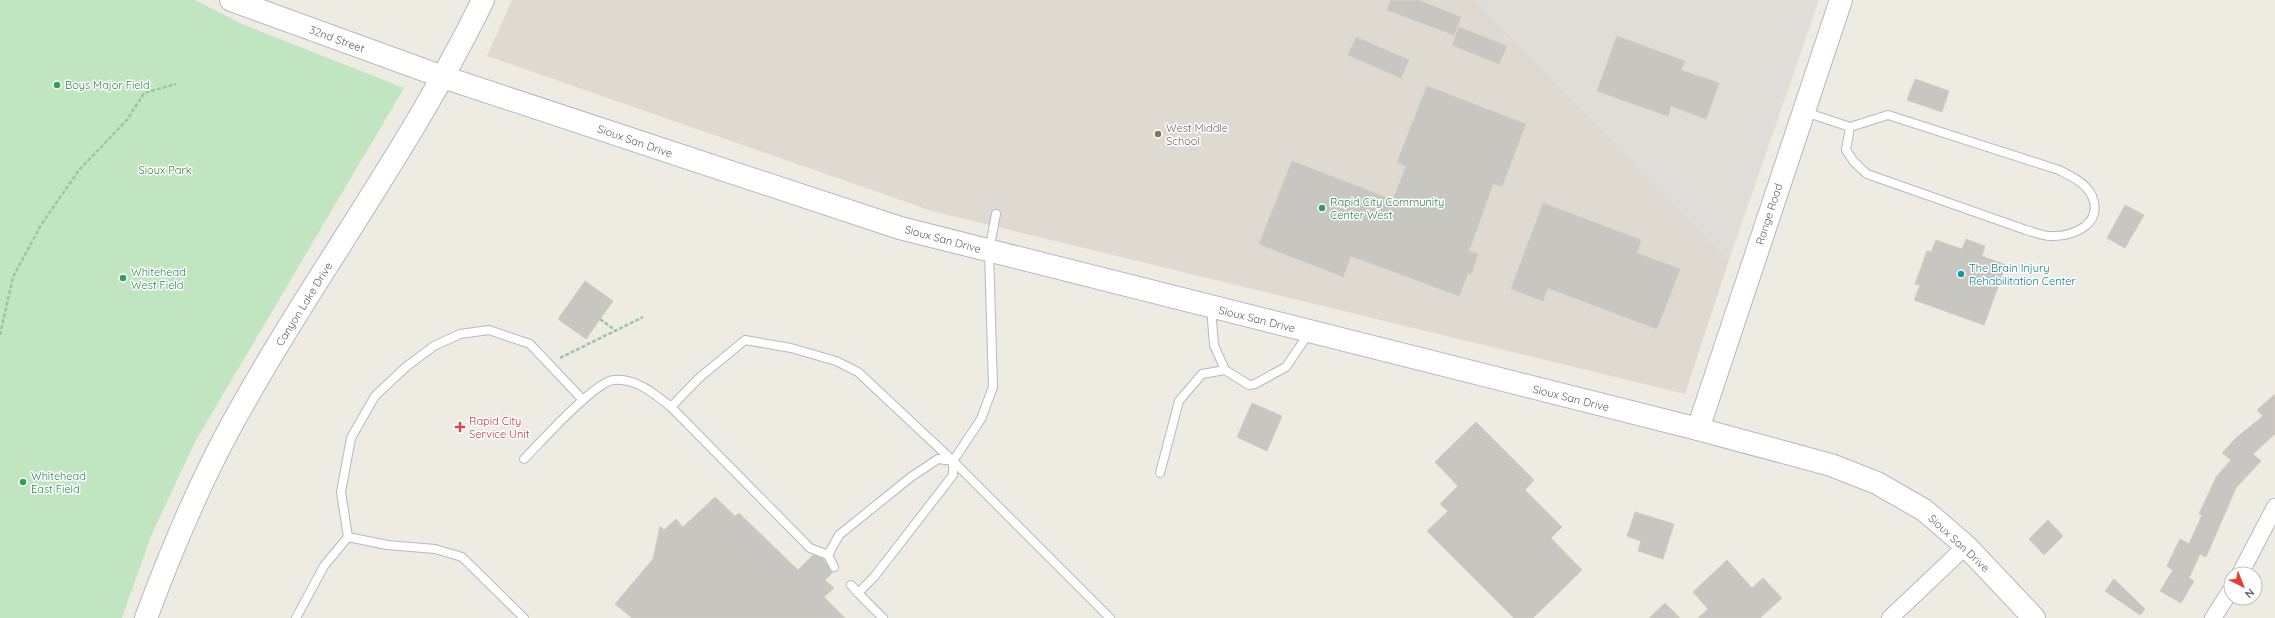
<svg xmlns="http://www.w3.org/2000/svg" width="2275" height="618" viewBox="0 0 2275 618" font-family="Quicksand,sans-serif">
  <rect width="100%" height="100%" fill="#eeebe3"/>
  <path fill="#dfddd8" d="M1476,0H1819L1729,260Z"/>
  <path fill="#dedad1" d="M512,0H1476L1729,260L1685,394L932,211L487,56Z"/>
  <path fill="#c0e5c0" d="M0,0H195L242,24L404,88L195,442L151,536L122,618H0Z"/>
  <g fill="#c8c6c0" stroke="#d2cdc2">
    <path d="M1391,0H1418L1461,17L1454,35L1387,10Z"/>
    <path d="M1459,27L1507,46L1499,64L1452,45Z"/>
    <path d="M1617,36L1685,61L1681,70L1719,83L1706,119L1671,106L1668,116L1597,91Z"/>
    <path d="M1356,37L1409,60L1401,78L1348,55Z"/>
    <path d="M1915,79L1949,91L1942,112L1907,100Z"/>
    <path d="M1427,86L1526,124L1502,186L1493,184L1469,251L1478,254L1471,274L1468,273L1459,296L1351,256L1343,277L1259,244L1292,161L1393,200L1406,166L1397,162Z"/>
    <path d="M1543,203L1641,240L1637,253L1680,269L1657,329L1548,288L1543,301L1511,289Z"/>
    <path d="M2125,205L2144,215L2125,248L2107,238Z"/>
    <path d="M1966,239L1985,246L1982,256L2006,265L1984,325L1914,300L1920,285L1915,284L1927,251L1931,252L1936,240L1962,249Z"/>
    <path d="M585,281L613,301L586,339L558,319Z"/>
    <path d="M2275,394V434L2253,454L2261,461L2236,488L2206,557L2200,554L2189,578L2194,581L2181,603L2160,591L2173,570L2167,566L2180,539L2189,544L2202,515L2199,514L2216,477L2231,460L2222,453L2236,438L2263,416L2257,410Z"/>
    <path d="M1252,403L1282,416L1267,451L1237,437Z"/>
    <path d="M1476,422L1534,480L1525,490L1562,527L1551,538L1582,570L1533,618H1514L1427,531L1448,511L1440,504L1458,486L1435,462Z"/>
    <path d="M715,497L735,516L739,513L798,570L813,555L822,558L833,572L825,580L834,588L824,597L845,618H632L615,604L653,559L660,526L664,530L676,519L683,527Z"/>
    <path d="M1635,512L1674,524L1663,559L1638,551L1641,541L1627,536Z"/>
    <path d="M2048,520L2063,536L2044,555L2029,539Z"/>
    <path d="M1727,560L1752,588L1763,578L1782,598L1760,618H1698L1708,609L1693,592Z"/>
    <path d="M2114,579L2145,609L2140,615L2105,591Z"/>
    <path d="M1665,603L1680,618H1649Z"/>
  </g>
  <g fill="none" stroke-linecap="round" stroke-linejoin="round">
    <defs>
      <g id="lane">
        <path d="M1805,112L1850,127L1888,115L2059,170C2071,176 2086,183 2092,196C2104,224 2073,237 2050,236C2043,236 2034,232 2026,230L1867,174L1854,162L1846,150L1850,127"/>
        <path d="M996,214L989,251L993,387L981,419L953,461L1110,618"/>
        <path d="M1211,308L1214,345L1225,370L1249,385L1255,384L1286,367L1309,333"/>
        <path d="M671,407L810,548L828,555"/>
        <path d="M524,459C540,443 595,381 614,380C636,378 655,394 671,407L699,378L745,340L791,348L836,361L858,372L953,461"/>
        <path d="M1160,473L1179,401L1202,374L1225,370"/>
        <path d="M348,537L387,545L435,549L462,557L524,618"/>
        <path d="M834,567L828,555L839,535L911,477L938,459L953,461V475L874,577L858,593L851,585"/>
        <path d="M858,593L883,618"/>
        <path d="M296,618L324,566L348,537L341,492L351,438L375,396L407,366L434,346L460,334L489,330L530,344L583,400"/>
      </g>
      <g id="street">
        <path d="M2240,574L2275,507"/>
        <path d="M1890,618L1966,546"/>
        <path d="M2213,618L2231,590"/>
      </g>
      <g id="secondary">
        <path d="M231,0L443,77L900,228L1698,429L1831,465L1877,483L1924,510L1966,546L2034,618"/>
        <path d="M1698,429L1841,0"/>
        <path d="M146,618C171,551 198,486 232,424C311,280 411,148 483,0"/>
      </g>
    </defs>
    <use href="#lane" stroke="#b6b9bd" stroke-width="10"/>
    <use href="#street" stroke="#b6b9bd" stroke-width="18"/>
    <use href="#secondary" stroke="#b5b8bd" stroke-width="24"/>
    <g stroke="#99c6a6" stroke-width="2.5" stroke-dasharray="4 2" stroke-linecap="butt">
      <path d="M600,319L616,331"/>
      <path d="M0,335L13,277L41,225L79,170L127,120L144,93L176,84"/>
      <path d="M560,358L643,317"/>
    </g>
    <use href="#lane" stroke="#fff" stroke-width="8"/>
    <use href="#street" stroke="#fff" stroke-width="16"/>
    <use href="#secondary" stroke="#fff" stroke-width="22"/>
  </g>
  <g fill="#2e9e5b" stroke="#fff" stroke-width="1.5">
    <circle cx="57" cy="85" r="4"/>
    <circle cx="1322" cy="208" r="4"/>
    <circle cx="123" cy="278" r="4"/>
    <circle cx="23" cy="482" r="4"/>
  </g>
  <circle fill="#8d6e63" stroke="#fff" stroke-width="1.5" cx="1158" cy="134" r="4"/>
  <circle fill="#0f9aa8" stroke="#fff" stroke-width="1.5" cx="1961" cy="274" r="4"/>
  <path fill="#e0444e" stroke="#fff" stroke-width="1.5" d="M458 421h4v4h4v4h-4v4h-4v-4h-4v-4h4z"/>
  <g text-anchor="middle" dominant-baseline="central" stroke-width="3" stroke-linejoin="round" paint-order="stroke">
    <g font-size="11" fill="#5b5f64" stroke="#fff">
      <text transform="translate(337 39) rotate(20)">32nd Street</text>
      <text transform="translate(635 141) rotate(19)">Sioux San Drive</text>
      <text transform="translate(1769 214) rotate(-72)">Range Road</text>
      <text transform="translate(943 239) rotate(15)">Sioux San Drive</text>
      <text transform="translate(304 304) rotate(-58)">Canyon Lake Drive</text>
      <text transform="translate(1257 319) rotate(14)">Sioux San Drive</text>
      <text transform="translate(1571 398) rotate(14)">Sioux San Drive</text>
      <text transform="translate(1959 543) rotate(43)">Sioux San Drive</text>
    </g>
    <g font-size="11" fill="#27864d" stroke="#fff" text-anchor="start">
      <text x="65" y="85">Boys Major Field</text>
      <text x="1330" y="202">Rapid City Community<tspan x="1330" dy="13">Center West</tspan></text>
      <text x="131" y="272">Whitehead<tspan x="131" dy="13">West Field</tspan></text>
      <text x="31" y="476">Whitehead<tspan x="31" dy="13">East Field</tspan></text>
    </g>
    <g font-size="11" fill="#785e54" stroke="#fff" text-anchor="start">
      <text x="1166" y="128">West Middle<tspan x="1166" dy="13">School</tspan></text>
    </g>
    <g font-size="11" fill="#358139" stroke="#fff">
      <text x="165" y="170">Sioux Park</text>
    </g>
    <g font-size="11" fill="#0d838f" stroke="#fff" text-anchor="start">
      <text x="1969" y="268">The Brain Injury<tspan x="1969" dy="13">Rehabilitation Center</tspan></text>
    </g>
    <g font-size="11" fill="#be3a42" stroke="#fff" text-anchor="start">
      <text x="469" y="421">Rapid City<tspan x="469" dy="13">Service Unit</tspan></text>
    </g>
  </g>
  <g transform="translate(2243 586) rotate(137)"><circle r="19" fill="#ffffff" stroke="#bdbfc1"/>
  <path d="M0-3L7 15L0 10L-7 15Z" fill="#e63f31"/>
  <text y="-6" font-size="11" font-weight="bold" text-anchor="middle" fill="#5b5f64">N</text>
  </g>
</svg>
